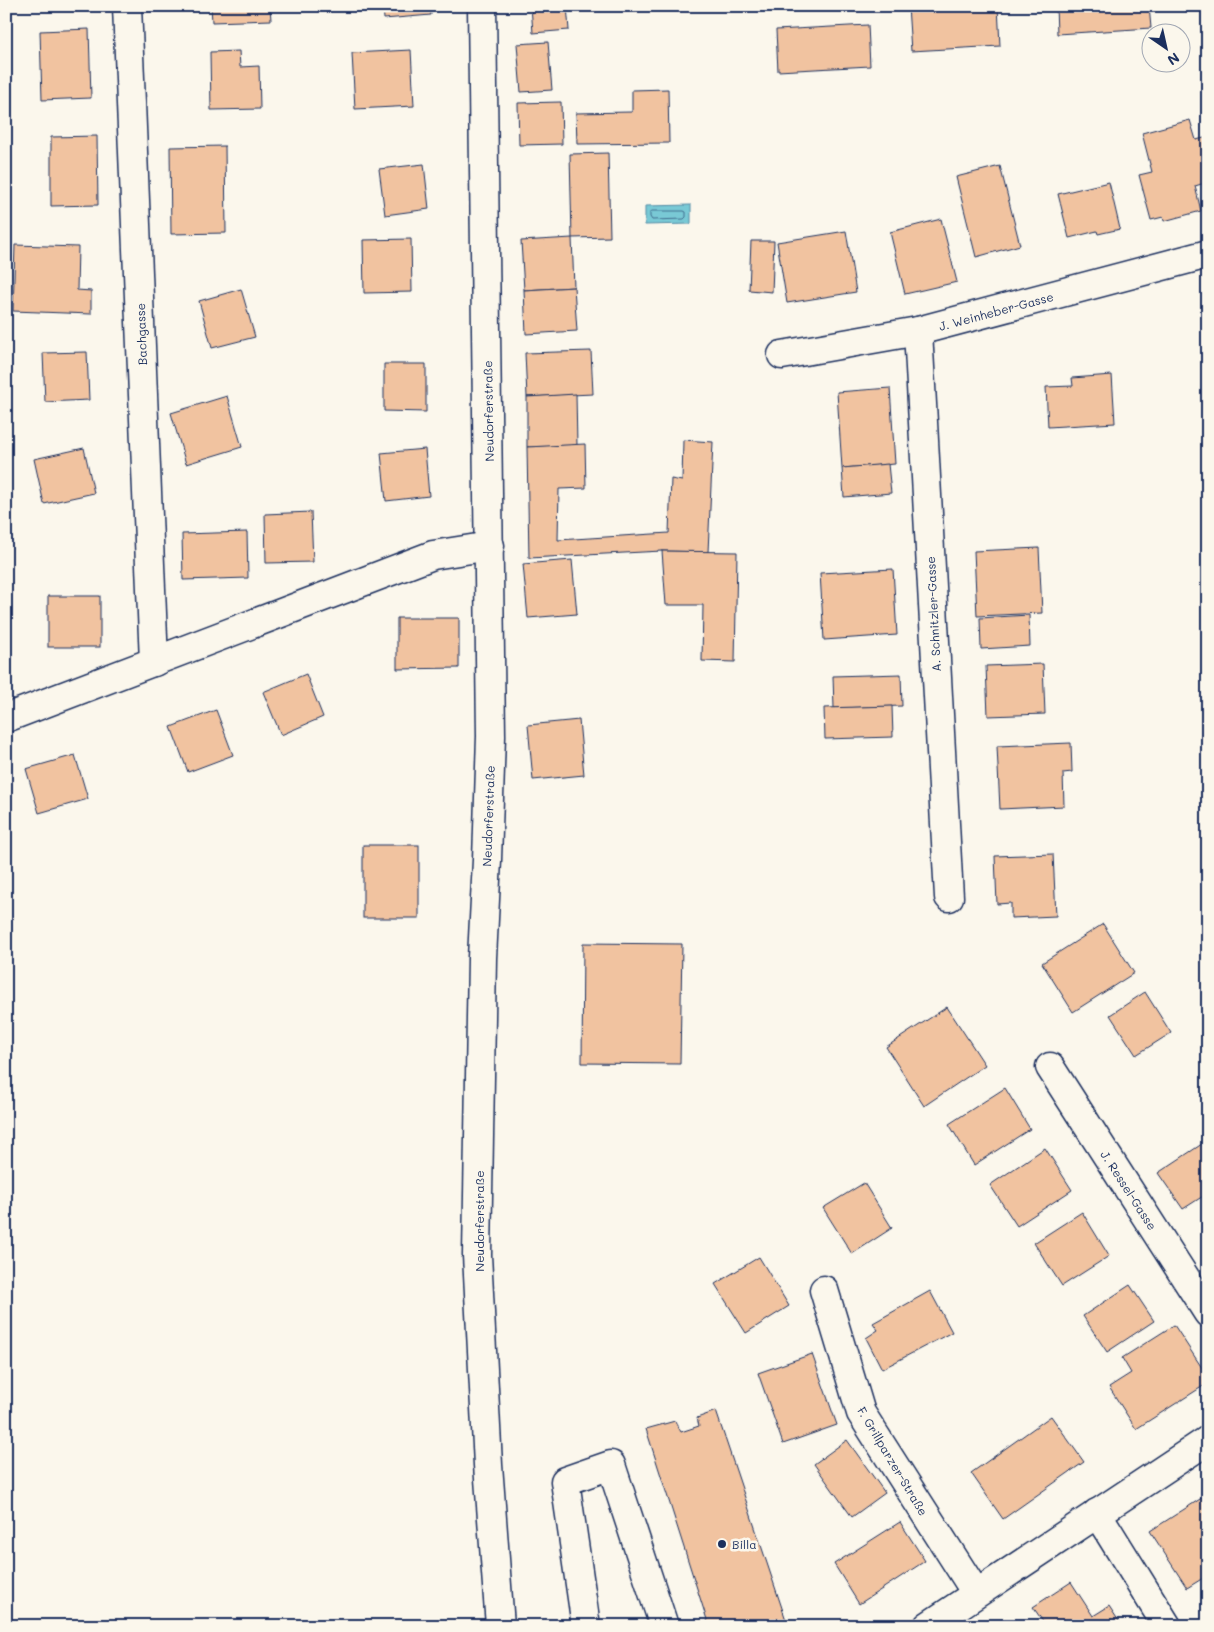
<svg xmlns="http://www.w3.org/2000/svg" width="1214" height="1632" viewBox="0 0 1214 1632" font-family="Mali,sans-serif">
  <rect width="100%" height="100%" fill="#fbf7ec"/>
  <filter id="ink" filterUnits="userSpaceOnUse"><feTurbulence type="fractalNoise" baseFrequency=".02" numOctaves="2"/><feDisplacementMap in="SourceGraphic" scale="10" xChannelSelector="R" yChannelSelector="G"/><feConvolveMatrix kernelMatrix="1 2 1 2 8 2 1 2 1" color-interpolation-filters="sRGB"/></filter>
  <g filter="url(#ink)">
    <path fill="#79c9d5" stroke="#538ba5" d="M691,205V224L645,225V206Z"/>
    <g fill="none" stroke-linecap="round" stroke-linejoin="round">
      <path stroke="#416d8e" stroke-width="1" d="M652,211H684L686,212V217L684,219L652,220L650,217V213Z"/>
    </g>
    <g fill="#f1c3a0" stroke="#1b2f5e">
      <path d="M211,6H270L271,20L212,22Z"/>
      <path d="M383,6H430L431,15L384,19Z"/>
      <path d="M531,6H567L569,30L533,33Z"/>
      <path d="M908,6H998L1000,46L911,51Z"/>
      <path d="M1056,6H1149L1151,28L1057,34Z"/>
      <path d="M868,25L870,66L778,71L776,30Z"/>
      <path d="M89,29L91,98L42,100L40,31Z"/>
      <path d="M548,42L552,90L521,92L517,44Z"/>
      <path d="M411,50L414,106L355,109L352,53Z"/>
      <path d="M239,51L240,67L259,66L260,109L211,110L210,52Z"/>
      <path d="M668,89L669,143L577,144L576,113L632,112V90Z"/>
      <path d="M561,102L562,144L519,145L518,103Z"/>
      <path d="M1190,120L1196,140L1208,137V182L1195,186L1201,211L1164,221L1163,217L1151,220L1139,175L1152,172L1142,133Z"/>
      <path d="M97,136L98,205L51,206V137Z"/>
      <path d="M225,146L226,233L171,234L170,147Z"/>
      <path d="M608,153L610,237L572,238L570,154Z"/>
      <path d="M424,164L429,209L385,215L379,169Z"/>
      <path d="M1000,166L1020,245L976,257L956,177Z"/>
      <path d="M1109,182L1120,229L1098,234L1097,231L1069,238L1058,194Z"/>
      <path d="M941,219L957,282L905,294L890,232Z"/>
      <path d="M846,231L856,292L787,303L777,242Z"/>
      <path d="M572,238L574,287L524,290L521,241Z"/>
      <path d="M411,239L412,292L364,293L363,240Z"/>
      <path d="M751,241H774L772,292L749,290Z"/>
      <path d="M15,245L78,247L77,290L91,291V314L13,311Z"/>
      <path d="M574,287L577,331L526,334L524,290Z"/>
      <path d="M241,289L255,337L212,348L199,301Z"/>
      <path d="M591,351L593,394L527,397L525,353Z"/>
      <path d="M87,352L89,400L45,402L43,353Z"/>
      <path d="M384,364H426V412L384,411Z"/>
      <path d="M1112,375L1115,423L1048,427L1046,387L1073,386L1072,378Z"/>
      <path d="M890,388L895,464L842,468L837,392Z"/>
      <path d="M576,394L577,446L527,447V397Z"/>
      <path d="M227,396L242,447L186,464L171,413Z"/>
      <path d="M683,440L713,442L708,552L662,551L529,558L527,447L585,444L586,488L559,489L558,540L669,533L671,479L682,481Z"/>
      <path d="M84,448L94,493L44,504L34,459Z"/>
      <path d="M425,449L429,496L386,501L381,453Z"/>
      <path d="M888,464L891,493L844,497L842,468Z"/>
      <path d="M311,512L313,562L266,563L265,514Z"/>
      <path d="M247,532L248,578L183,580L182,534Z"/>
      <path d="M1039,548L1042,613L977,616L974,551Z"/>
      <path d="M662,551L737,552L735,662L702,661L703,605H666Z"/>
      <path d="M572,560L577,614L528,618L523,564Z"/>
      <path d="M893,569L897,635L824,640L820,573Z"/>
      <rect x="48" y="596" width="52" height="51"/>
      <path d="M1029,615L1030,646L981,649L980,618Z"/>
      <path d="M6,616H9L11,659L6,660Z"/>
      <path d="M397,618H459V668L397,669Z"/>
      <path d="M1043,664L1045,714L988,716L986,666Z"/>
      <path d="M306,674L323,717L281,735L263,692Z"/>
      <path d="M901,674L902,706L834,708L833,676Z"/>
      <path d="M892,706L893,737L825,739L824,708Z"/>
      <path d="M216,710L233,755L188,772L171,727Z"/>
      <path d="M579,720L584,775L533,780L528,725Z"/>
      <path d="M1071,743L1072,772L1063,773L1064,806L1000,809L997,746Z"/>
      <path d="M75,755L88,799L39,813L26,769Z"/>
      <rect x="363" y="845" width="56" height="73"/>
      <path d="M1053,854L1056,916L1011,918V903L997,904L995,856Z"/>
      <path d="M1103,924L1134,973L1073,1012L1042,963Z"/>
      <path d="M583,943L682,944L680,1064L582,1063Z"/>
      <path d="M1145,992L1171,1033L1136,1055L1110,1015Z"/>
      <path d="M947,1007L985,1065L924,1106L886,1047Z"/>
      <path d="M1005,1088L1030,1129L974,1165L949,1124Z"/>
      <path d="M1208,1140V1193L1183,1209L1158,1173Z"/>
      <path d="M1045,1148L1072,1190L1017,1226L990,1185Z"/>
      <path d="M864,1183L892,1228L852,1254L823,1208Z"/>
      <path d="M1082,1212L1109,1256L1062,1286L1034,1243Z"/>
      <path d="M759,1257L789,1306L746,1333L715,1284Z"/>
      <path d="M1130,1285L1154,1321L1107,1352L1083,1316Z"/>
      <path d="M930,1291L952,1332L882,1369L866,1338L878,1330L873,1323Z"/>
      <path d="M1174,1325L1208,1377V1383L1136,1429L1109,1387L1131,1373L1122,1358Z"/>
      <path d="M812,1354L837,1425L783,1444L758,1373Z"/>
      <path d="M716,1411L788,1626H709L646,1429L675,1421L681,1432L699,1426L697,1418Z"/>
      <path d="M1051,1416L1084,1462L1003,1519L971,1473Z"/>
      <path d="M847,1440L885,1493L852,1517L814,1464Z"/>
      <path d="M1208,1494V1575L1187,1588L1150,1531Z"/>
      <path d="M900,1522L925,1561L859,1604L834,1564Z"/>
      <path d="M1071,1582L1093,1616L1109,1606L1122,1626H1046L1033,1607Z"/>
    </g>
    <g fill="none" stroke-linecap="round" stroke-linejoin="round">
      <defs>
        <g id="minor">
          <path d="M127,6L154,662"/>
          <path d="M482,6L491,736L487,860L482,958L477,1255L488,1465L500,1626"/>
          <path d="M918,331L949,897"/>
          <path d="M782,355L918,331L1208,254"/>
          <path d="M6,718L433,555L490,546"/>
          <path d="M1050,1067L1208,1313"/>
          <path d="M824,1290L861,1413L976,1593"/>
          <path d="M1097,1513L1167,1626"/>
          <path d="M586,1626L565,1481L611,1465L664,1626"/>
          <path d="M928,1626L1208,1440"/>
        </g>
      </defs>
      <use href="#minor" stroke="#1b2f5e" stroke-width="31"/>
      <use href="#minor" stroke="#fbf7ec" stroke-width="28"/>
    </g>
  </g>
  <circle fill="#1b2f5e" stroke="#fbf7ec" stroke-width="2" cx="722" cy="1544" r="5"/>
  <g text-anchor="middle" dominant-baseline="central" stroke-width="5" stroke-linejoin="round" paint-order="stroke">
    <g font-size="12" fill="#1b2f5e" stroke="#fbf7ec">
      <text transform="translate(996 311) rotate(-15)">J. Weinheber-Gasse</text>
      <text transform="translate(141 334) rotate(-92)">Bachgasse</text>
      <text transform="translate(488 411) rotate(-91)">Neudorferstraße</text>
      <text transform="translate(933 614) rotate(-93)">A. Schnitzler-Gasse</text>
      <text transform="translate(488 816) rotate(-88)">Neudorferstraße</text>
      <text transform="translate(1129 1190) rotate(57)">J. Ressel-Gasse</text>
      <text transform="translate(479 1221) rotate(-90)">Neudorferstraße</text>
      <text transform="translate(893 1461) rotate(59)">F. Grillparzer-Straße</text>
    </g>
    <g font-size="12" fill="#1b2f5e" stroke="#fbf7ec" text-anchor="start">
      <text x="732" y="1544">Billa</text>
    </g>
  </g>
  <rect width="1214" height="1632" fill="none" stroke="#fbf7ec" stroke-width="25"/>
  <rect x="12" y="12" width="1189" height="1607" fill="none" stroke="#1b2f5e" stroke-width="2" filter="url(#ink)"/>
  <g transform="translate(1166 48) rotate(146)"><circle r="24" fill="#fbf7ec" stroke="#a1a7b3"/>
  <path d="M0-4L9 19L0 12L-9 19Z" fill="#1b2f5e"/>
  <text y="-8" font-size="14" font-weight="bold" text-anchor="middle" fill="#1b2f5e">N</text>
  </g>
</svg>
